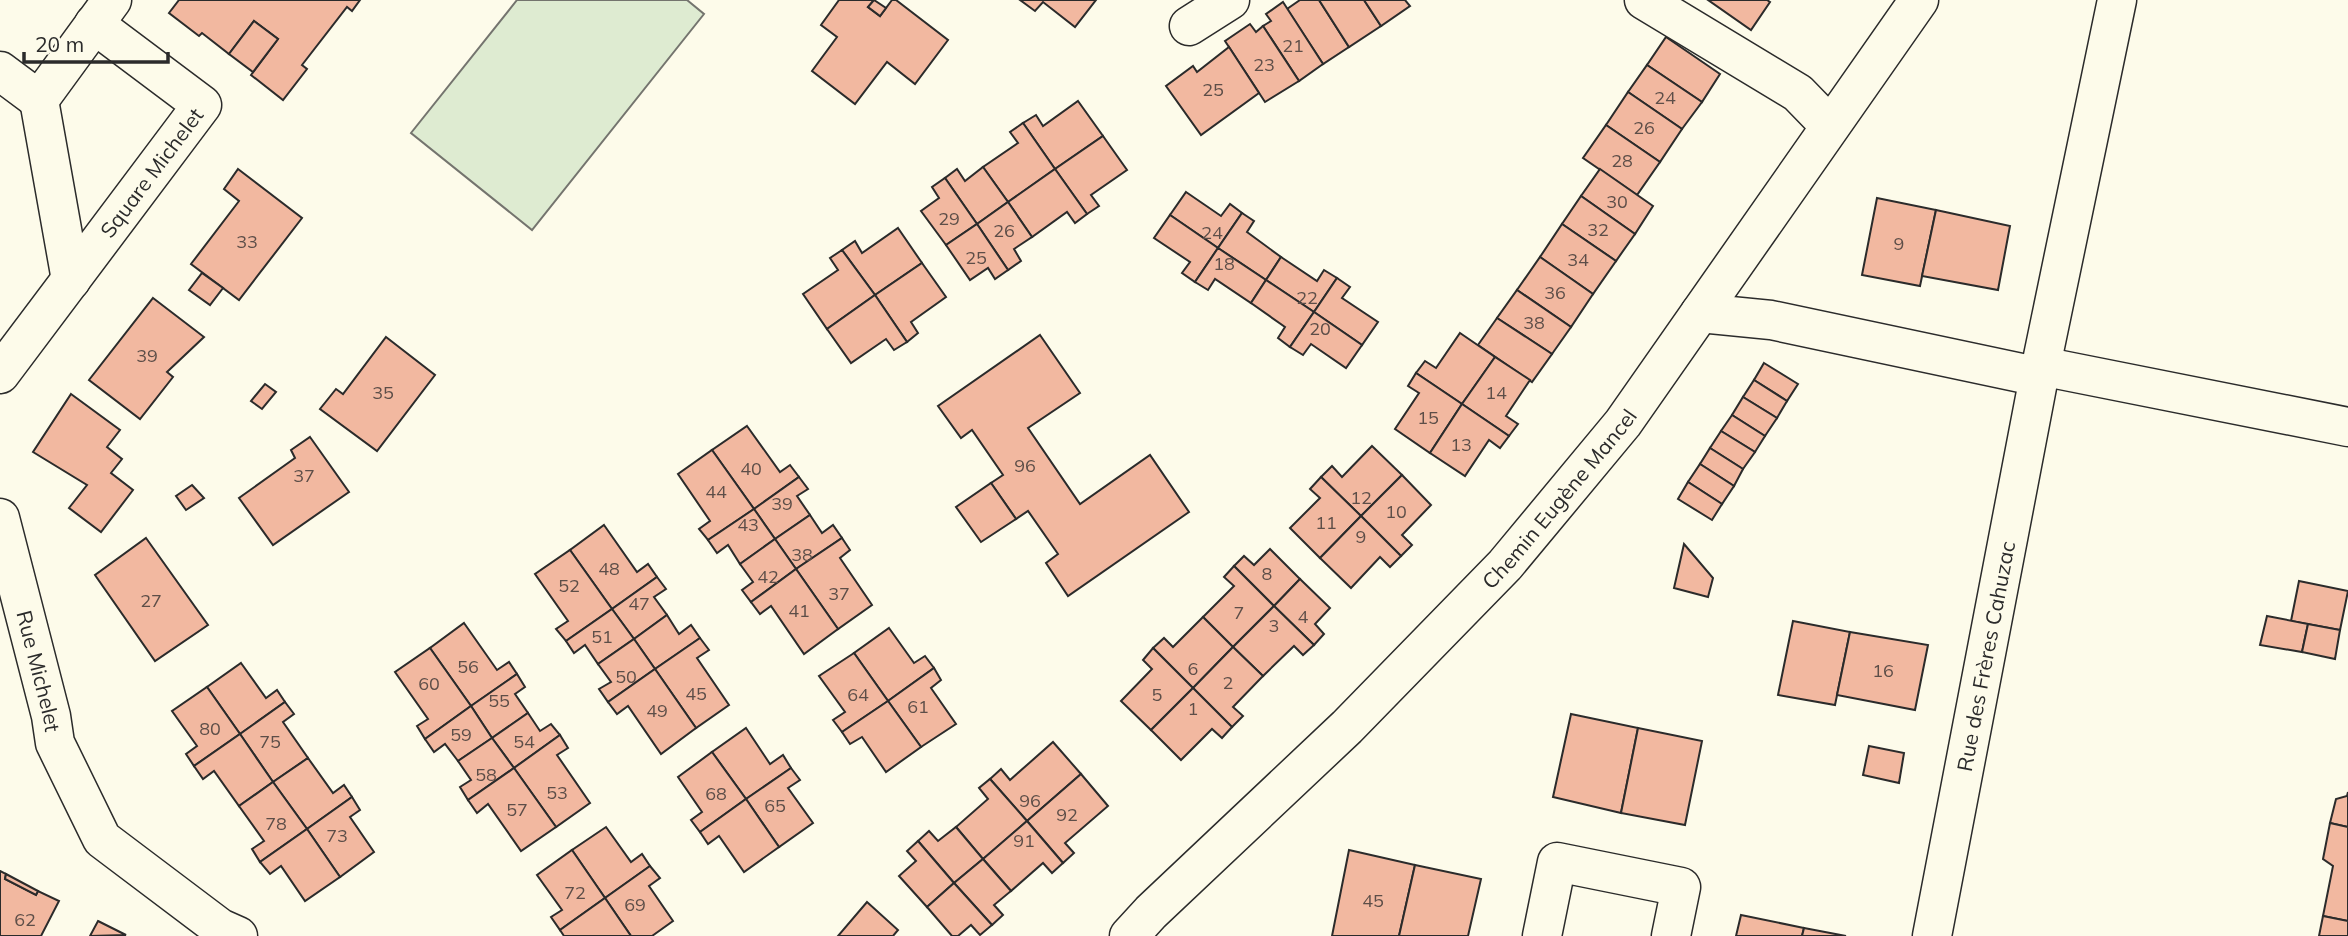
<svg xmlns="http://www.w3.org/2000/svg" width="2348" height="936" viewBox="0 0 2348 936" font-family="Mulish,sans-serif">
  <rect width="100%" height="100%" fill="#fdfbea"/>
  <path fill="#deebd1" stroke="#74746e" stroke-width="2" d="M517,0H687L704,14L532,230L411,133Z"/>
  <g fill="#f2b8a0" stroke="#2b2b2b" stroke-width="2">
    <path d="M179,0H360L352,11L347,7L302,65L307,69L283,100L251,75L278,39L254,21L229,54L202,33L199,36L169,13Z"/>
    <path d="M839,0H874L868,7L880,16L892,0H896L948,40L915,84L887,62L855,104L812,71L837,37L821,25Z"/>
    <path d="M874,0L886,8L880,16L868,7Z"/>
    <path d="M1020,0H1096L1075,27L1043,2L1035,11Z"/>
    <path d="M1300,0H1319L1349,47L1323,64L1287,9Z"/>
    <path d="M1319,0H1364L1381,26L1349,47Z"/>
    <path d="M1364,0H1405L1410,6L1381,26Z"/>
    <path d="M1708,0H1767L1770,2L1751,30Z"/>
    <path d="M1283,2L1323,64L1299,81L1263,26L1271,21L1266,14Z"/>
    <path d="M254,21L278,39L253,72L229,54Z"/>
    <path d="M1250,24L1256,32L1263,26L1299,81L1265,102L1225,41Z"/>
    <path d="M1666,37L1720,74L1702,102L1647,65Z"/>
    <path d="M1229,47L1259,93L1201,135L1166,86L1193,66L1197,72Z"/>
    <path d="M1647,65L1702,102L1682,129L1628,92Z"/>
    <path d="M1628,92L1682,129L1660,162L1606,125Z"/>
    <path d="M1078,101L1103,136L1055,169L1023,123L1036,115L1043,126Z"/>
    <path d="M1023,123L1055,169L1008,202L983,167L1018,143L1010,132Z"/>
    <path d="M1606,125L1660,162L1637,195L1583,158Z"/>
    <path d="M1103,136L1127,170L1091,195L1099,206L1087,214L1055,169Z"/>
    <path d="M983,167L1008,202L977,224L945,178L957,169L965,181Z"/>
    <path d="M238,169L302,218L239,300L191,264L239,201L224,189Z"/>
    <path d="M1055,169L1087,214L1075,223L1067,212L1032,237L1008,202Z"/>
    <path d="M1600,169L1653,206L1635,234L1581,196Z"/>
    <path d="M945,178L977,224L946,245L921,211L939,198L932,187Z"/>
    <path d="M1186,192L1221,216L1230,204L1242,213L1218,248L1170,215Z"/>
    <path d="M1581,196L1635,234L1616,261L1562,224Z"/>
    <path d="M1877,198L1936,210L1920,286L1862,275Z"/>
    <path d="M1008,202L1032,237L1014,249L1021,261L1008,270L977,224Z"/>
    <path d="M1936,210L2010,226L1998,290L1922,276Z"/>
    <path d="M1242,213L1254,221L1247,232L1281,257L1266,280L1218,248Z"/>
    <path d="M1170,215L1218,248L1195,282L1182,273L1190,262L1154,238Z"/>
    <path d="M977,224L1008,270L995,279L988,268L970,280L946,245Z"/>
    <path d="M1562,224L1616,261L1593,294L1540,257Z"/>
    <path d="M898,228L922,263L875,295L842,250L855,241L862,253Z"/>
    <path d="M1218,248L1266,280L1251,303L1215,279L1208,290L1195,282Z"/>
    <path d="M842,250L875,295L827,329L803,294L838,270L830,258Z"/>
    <path d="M1281,257L1317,281L1324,270L1337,278L1314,312L1266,280Z"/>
    <path d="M1540,257L1593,294L1571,327L1517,290Z"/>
    <path d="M922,263L946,297L911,322L918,333L907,342L875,295Z"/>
    <path d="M202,273L223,288L210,305L189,290Z"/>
    <path d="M1337,278L1350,287L1342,298L1378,322L1362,345L1314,312Z"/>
    <path d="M1266,280L1314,312L1290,347L1278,338L1285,327L1251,303Z"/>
    <path d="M1517,290L1571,327L1552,354L1497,318Z"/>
    <path d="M875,295L907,342L894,350L886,339L851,363L827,329Z"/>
    <path d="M153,298L204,337L167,372L173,377L140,419L89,380Z"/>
    <path d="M1314,312L1362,345L1346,368L1311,344L1303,355L1290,347Z"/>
    <path d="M1497,318L1552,354L1532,382L1478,345Z"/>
    <path d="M1460,333L1495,357L1462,404L1416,373L1425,361L1436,368Z"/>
    <path d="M1040,335L1080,393L1028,428L1080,504L1150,455L1189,512L1068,596L1046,563L1058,554L1028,511L1016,519L991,483L1003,475L972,430L961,438L938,406Z"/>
    <path d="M386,337L435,375L377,451L320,409L336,389L343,394Z"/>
    <path d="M1495,357L1530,380L1506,416L1518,424L1509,436L1462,404Z"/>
    <path d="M1764,363L1798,384L1787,401L1754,380Z"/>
    <path d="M1416,373L1462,404L1430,453L1395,429L1419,393L1408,386Z"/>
    <path d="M1754,380L1787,401L1777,418L1743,397Z"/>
    <path d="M265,384L276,392L262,409L251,401Z"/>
    <path d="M71,394L120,430L107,447L122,459L111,473L133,490L101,532L69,508L87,485L33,452Z"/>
    <path d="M1743,397L1777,418L1765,436L1732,415Z"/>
    <path d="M1462,404L1509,436L1500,448L1489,440L1465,476L1430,453Z"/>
    <path d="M1732,415L1765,436L1755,452L1721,431Z"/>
    <path d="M747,426L780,472L790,465L799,477L754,509L712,450Z"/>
    <path d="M1721,431L1755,452L1743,469L1710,448Z"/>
    <path d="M310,437L349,492L273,545L239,498L295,458L291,450Z"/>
    <path d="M1372,446L1402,475L1361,516L1321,477L1332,466L1342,477Z"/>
    <path d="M1710,448L1743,469L1734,486L1700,464Z"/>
    <path d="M712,450L754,509L708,540L699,529L710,521L678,474Z"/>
    <path d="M1700,464L1734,486L1722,504L1688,482Z"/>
    <path d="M1402,475L1431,505L1402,535L1412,545L1401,556L1361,516Z"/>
    <path d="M799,477L808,489L797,496L810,515L775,539L754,509Z"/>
    <path d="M1321,477L1361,516L1320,558L1290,528L1320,498L1310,489Z"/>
    <path d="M1688,482L1722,504L1712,520L1678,499Z"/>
    <path d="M991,483L1016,519L981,542L956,507Z"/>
    <path d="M192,485L204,498L186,510L176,496Z"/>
    <path d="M754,509L775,539L740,564L728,545L717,553L708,540Z"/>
    <path d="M810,515L822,533L833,525L842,538L796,569L775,539Z"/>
    <path d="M1361,516L1401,556L1390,567L1380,557L1351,588L1320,558Z"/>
    <path d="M604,525L637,572L648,564L657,577L612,609L570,550Z"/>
    <path d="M146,538L208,625L155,661L95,575Z"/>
    <path d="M842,538L850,550L840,558L872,605L838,629L796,569Z"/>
    <path d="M775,539L796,569L751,602L742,590L753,582L740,564Z"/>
    <path d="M1684,544L1713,578L1708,597L1674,588Z"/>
    <path d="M1270,549L1300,579L1274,606L1234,566L1244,556L1254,565Z"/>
    <path d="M570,550L612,609L566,641L556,629L568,621L535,574Z"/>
    <path d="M1234,566L1274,606L1233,647L1203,617L1234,586L1224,577Z"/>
    <path d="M796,569L838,629L804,654L771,606L760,614L751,602Z"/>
    <path d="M657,577L666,589L654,597L667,615L634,639L612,609Z"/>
    <path d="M1300,579L1330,608L1315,624L1324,634L1314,645L1274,606Z"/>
    <path d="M2299,581L2348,591L2340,630L2291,621Z"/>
    <path d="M1274,606L1314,645L1303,655L1294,646L1263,676L1233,647Z"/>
    <path d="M612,609L634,639L598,664L585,645L574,653L566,641Z"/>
    <path d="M667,615L679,634L691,625L700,638L655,669L634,639Z"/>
    <path d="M2267,616L2308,624L2302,652L2260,645Z"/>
    <path d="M1203,617L1233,647L1193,688L1153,648L1164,638L1173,647Z"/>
    <path d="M1793,621L1850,632L1835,705L1778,695Z"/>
    <path d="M464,623L497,670L509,662L517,674L471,706L430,648Z"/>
    <path d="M2308,624L2340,630L2335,659L2302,652Z"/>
    <path d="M889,628L914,663L925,656L934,668L888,701L854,653Z"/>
    <path d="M1850,632L1928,645L1915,710L1837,695Z"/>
    <path d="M700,638L709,650L697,658L729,705L696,728L655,669Z"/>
    <path d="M634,639L655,669L608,702L599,689L611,682L598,664Z"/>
    <path d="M1233,647L1263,676L1233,707L1243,716L1232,727L1193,688Z"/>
    <path d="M430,648L471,706L425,739L417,726L428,719L395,672Z"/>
    <path d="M1153,648L1193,688L1151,730L1121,701L1152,669L1143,660Z"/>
    <path d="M854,653L888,701L842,732L833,720L845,712L819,676Z"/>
    <path d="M241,663L266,698L277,690L285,702L240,734L207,687Z"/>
    <path d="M934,668L941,680L931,688L956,724L921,747L888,701Z"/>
    <path d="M655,669L696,728L661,754L628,706L617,714L608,702Z"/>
    <path d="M517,674L525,687L515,694L528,713L492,738L471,706Z"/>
    <path d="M207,687L240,734L194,766L186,754L197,746L172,711Z"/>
    <path d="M1193,688L1232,727L1222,738L1212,729L1181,760L1151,730Z"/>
    <path d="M888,701L921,747L886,772L862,737L850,744L842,732Z"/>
    <path d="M285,702L294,714L283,722L308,758L273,782L240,734Z"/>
    <path d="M471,706L492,738L458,761L445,744L434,752L425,739Z"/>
    <path d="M528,713L540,731L551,724L560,735L514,768L492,738Z"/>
    <path d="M1571,714L1638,728L1621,813L1553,797Z"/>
    <path d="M746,728L770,764L783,755L791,768L746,799L712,752Z"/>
    <path d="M1638,728L1702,741L1685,825L1621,813Z"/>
    <path d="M240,734L273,782L239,806L214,771L203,779L194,766Z"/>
    <path d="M560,735L568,748L557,755L590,803L556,827L514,768Z"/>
    <path d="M492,738L514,768L468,800L460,787L471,780L458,761Z"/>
    <path d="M1053,742L1081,774L1027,821L990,779L1001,769L1010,780Z"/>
    <path d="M1869,746L1904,753L1899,783L1863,775Z"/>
    <path d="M712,752L746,799L700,832L691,820L702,812L678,777Z"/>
    <path d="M308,758L333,793L344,785L352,797L307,829L273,782Z"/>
    <path d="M514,768L556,827L521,851L488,804L477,813L468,800Z"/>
    <path d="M791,768L800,780L788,788L813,823L779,847L746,799Z"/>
    <path d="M1081,774L1108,806L1065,843L1074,853L1063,863L1027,821Z"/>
    <path d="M990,779L1027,821L983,859L956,827L988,799L979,788Z"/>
    <path d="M273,782L307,829L260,862L252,849L264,841L239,806Z"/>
    <path d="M2348,792V827L2330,823L2336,799L2347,796Z"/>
    <path d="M352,797L360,810L350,817L374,852L340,877L307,829Z"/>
    <path d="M746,799L779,847L744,872L719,836L708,844L700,832Z"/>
    <path d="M1027,821L1063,863L1052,873L1043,863L1011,891L983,859Z"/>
    <path d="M2330,823L2348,827V921L2323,916L2333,866L2323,859Z"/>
    <path d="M606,827L631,862L642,854L650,866L605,898L572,850Z"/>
    <path d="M956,827L983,859L954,883L918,841L929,831L938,841Z"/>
    <path d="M307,829L340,877L305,901L281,866L270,874L260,862Z"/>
    <path d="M918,841L954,883L927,907L899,876L916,861L907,851Z"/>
    <path d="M572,850L605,898L560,930L551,917L562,910L537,875Z"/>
    <path d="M1349,850L1415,865L1399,936H1332Z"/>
    <path d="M983,859L1011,891L994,905L1003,915L992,925L954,883Z"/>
    <path d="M1415,865L1481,879L1468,936H1399Z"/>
    <path d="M650,866L660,878L649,886L673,921L652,936H631L605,898Z"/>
    <path d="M0,871L6,874L5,879L36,895L38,891L59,901L41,936H0Z"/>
    <path d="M6,874L38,891L36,895L5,879Z"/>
    <path d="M954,883L992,925L980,935L971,925L958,936H952L927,907Z"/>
    <path d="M605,898L631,936H564L560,930Z"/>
    <path d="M867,902L898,930L893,936H838Z"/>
    <path d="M1741,915L1804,928L1802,936H1736Z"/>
    <path d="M2323,916L2348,921V936H2319Z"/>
    <path d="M98,921L126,935L90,936Z"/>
    <path d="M1804,928L1846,936H1802Z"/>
  </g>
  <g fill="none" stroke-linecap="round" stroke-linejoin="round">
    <defs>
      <g id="minor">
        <path d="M1644,0L1798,93L1830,126"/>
        <path d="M1189,26L1230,0"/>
        <path d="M0,71L39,100L112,0"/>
        <path d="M39,100L71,280"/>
        <path d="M1700,313L1771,320L2040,377"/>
        <path d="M2041,366L2348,427"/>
        <path id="s1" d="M0,374L202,105L94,24"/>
        <path id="s2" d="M0,518L51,716L55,743L102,839L220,928L238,936"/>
        <path id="s3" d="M1129,936L1151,912L1347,727L1505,565L1623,423L1919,0"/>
        <path d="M1542,936L1557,862L1681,887L1671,936"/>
        <path id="s4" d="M1932,936L2041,366L2117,0"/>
      </g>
    </defs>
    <use href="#minor" stroke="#2b2b2b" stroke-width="41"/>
    <use href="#minor" stroke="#fdfbea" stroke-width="38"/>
  </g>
  <g text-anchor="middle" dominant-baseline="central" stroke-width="5" stroke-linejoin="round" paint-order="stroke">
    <g font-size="18" fill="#5d4e48">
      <text x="1293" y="45">21</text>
      <text x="1264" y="64">23</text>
      <text x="1213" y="89">25</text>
      <text x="1665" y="97">24</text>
      <text x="1644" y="127">26</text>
      <text x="1622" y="160">28</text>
      <text x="1617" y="201">30</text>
      <text x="949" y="218">29</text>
      <text x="1598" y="229">32</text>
      <text x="1004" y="230">26</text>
      <text x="1212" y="232">24</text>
      <text x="247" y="241">33</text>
      <text x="1899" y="243">9</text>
      <text x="976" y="257">25</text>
      <text x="1578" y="259">34</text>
      <text x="1224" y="263">18</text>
      <text x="1555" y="292">36</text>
      <text x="1307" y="297">22</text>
      <text x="1534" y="322">38</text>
      <text x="1320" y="328">20</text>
      <text x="147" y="355">39</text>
      <text x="383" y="392">35</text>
      <text x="1496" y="392">14</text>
      <text x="1428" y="417">15</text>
      <text x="1461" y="444">13</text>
      <text x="1025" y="465">96</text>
      <text x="751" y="468">40</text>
      <text x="304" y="475">37</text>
      <text x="716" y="491">44</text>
      <text x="1361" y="497">12</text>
      <text x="782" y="503">39</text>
      <text x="1396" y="511">10</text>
      <text x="1326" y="522">11</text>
      <text x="748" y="524">43</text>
      <text x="1361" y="536">9</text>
      <text x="802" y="554">38</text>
      <text x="609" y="568">48</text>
      <text x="1267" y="573">8</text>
      <text x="768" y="576">42</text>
      <text x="569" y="585">52</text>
      <text x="839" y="593">37</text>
      <text x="151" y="600">27</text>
      <text x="639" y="603">47</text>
      <text x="799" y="610">41</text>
      <text x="1239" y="612">7</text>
      <text x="1303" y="616">4</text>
      <text x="1274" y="625">3</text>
      <text x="602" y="636">51</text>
      <text x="468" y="666">56</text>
      <text x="1193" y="668">6</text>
      <text x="1883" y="670">16</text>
      <text x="626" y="676">50</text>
      <text x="1228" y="682">2</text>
      <text x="429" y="683">60</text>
      <text x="696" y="693">45</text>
      <text x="858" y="694">64</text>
      <text x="1157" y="694">5</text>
      <text x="499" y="700">55</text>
      <text x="918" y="706">61</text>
      <text x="1193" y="708">1</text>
      <text x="657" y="710">49</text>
      <text x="210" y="728">80</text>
      <text x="461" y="734">59</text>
      <text x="270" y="741">75</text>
      <text x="524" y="741">54</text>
      <text x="486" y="774">58</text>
      <text x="557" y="792">53</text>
      <text x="716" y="793">68</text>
      <text x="1030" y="800">96</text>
      <text x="775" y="805">65</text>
      <text x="517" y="809">57</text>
      <text x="1067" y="814">92</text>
      <text x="276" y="823">78</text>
      <text x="337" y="835">73</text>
      <text x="1024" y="840">91</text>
      <text x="575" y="892">72</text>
      <text x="1373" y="900">45</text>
      <text x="635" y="904">69</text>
      <text x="25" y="919">62</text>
    </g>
    <g font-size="21" fill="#2b2b2b" stroke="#fdfbea">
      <text stroke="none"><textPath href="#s1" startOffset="252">Square Michelet</textPath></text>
      <text stroke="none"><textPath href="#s3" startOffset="614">Chemin Eugène Mancel</textPath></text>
      <text stroke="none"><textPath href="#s4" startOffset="285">Rue des Frères Cahuzac</textPath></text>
      <text stroke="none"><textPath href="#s2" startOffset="158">Rue Michelet</textPath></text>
    </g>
  </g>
  <path d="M24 52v10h144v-10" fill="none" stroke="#2b2b2b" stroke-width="3.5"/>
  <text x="35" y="52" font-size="21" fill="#2b2b2b" stroke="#fdfbea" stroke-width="5" paint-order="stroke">20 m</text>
</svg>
